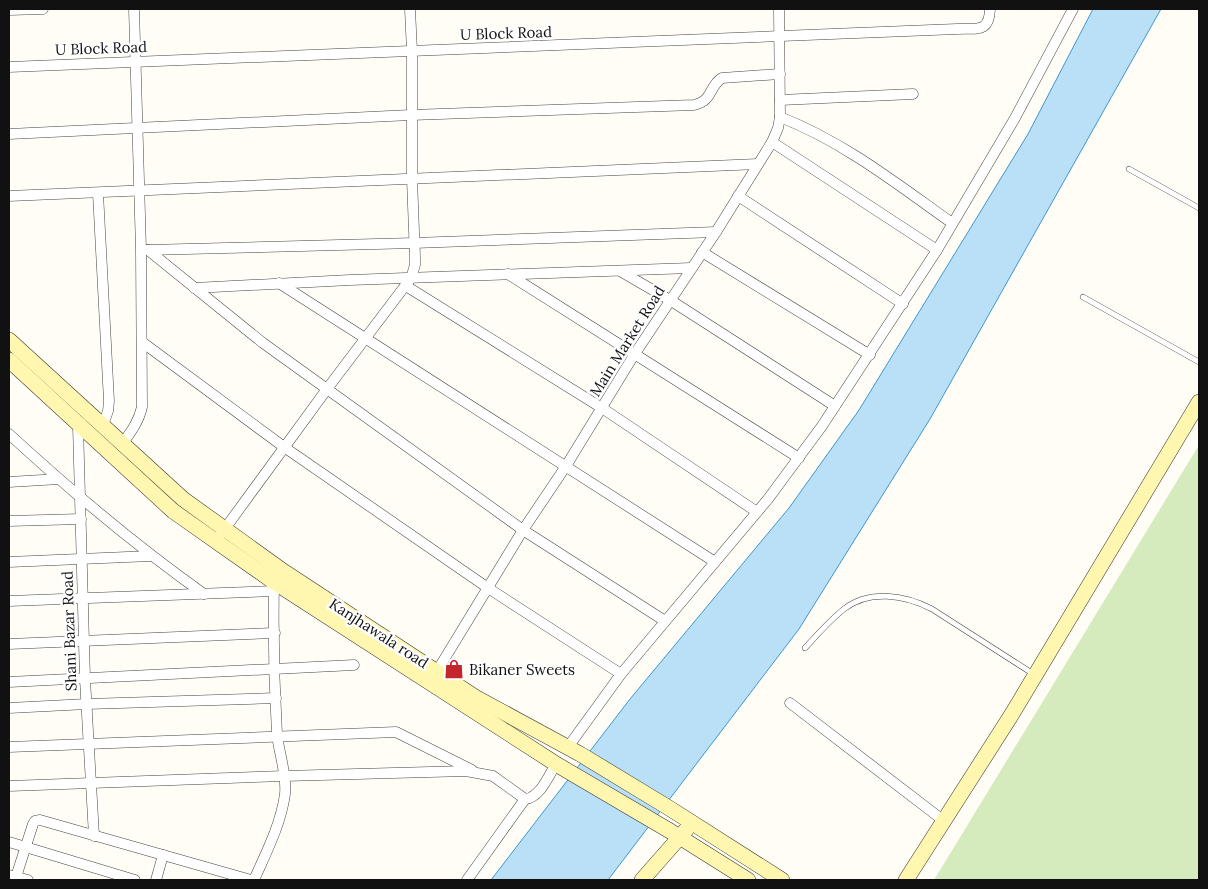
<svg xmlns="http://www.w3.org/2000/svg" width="1208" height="889" viewBox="0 0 1208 889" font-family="Lora,serif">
  <rect width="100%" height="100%" fill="#fffdf5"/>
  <path fill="#d5ebbd" d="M1199,445V880H934Z"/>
  <path fill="#b9e0f7" stroke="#3f96cf" d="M1093,9H1161L930,419L799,629L608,880H491L630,699L789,508L859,410L1028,134Z"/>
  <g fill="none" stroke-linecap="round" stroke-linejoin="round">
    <defs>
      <g id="lane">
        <path d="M1129,169L1199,208"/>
        <path d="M1083,297L1199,362"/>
        <path d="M805,648C817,635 830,620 844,609C869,589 905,595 932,609L1035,675"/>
      </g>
      <g id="street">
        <path d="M9,10L43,9"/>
        <path d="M9,67L957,29C978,28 989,33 990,9"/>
        <path d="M780,100L913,94"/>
        <path d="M780,117C844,142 897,184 952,223"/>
        <path d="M9,134L411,115L694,105C714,100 708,87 722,78L780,74"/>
        <path d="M772,142L937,250"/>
        <path d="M98,193L109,401L108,411L103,425"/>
        <path d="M9,196L758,164"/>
        <path d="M738,196L903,304"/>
        <path d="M147,250L414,243L716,232"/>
        <path d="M148,250L263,343L523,530L665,621"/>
        <path d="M702,252L870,355"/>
        <path d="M620,271L670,300L835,406"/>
        <path d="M508,274L799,458"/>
        <path d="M279,283L715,562"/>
        <path d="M406,286L602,408L757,512"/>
        <path d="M194,288L350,280L691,268"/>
        <path d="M142,342L284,447L488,588L621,674"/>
        <path d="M81,423L78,425L85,679L94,836"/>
        <path d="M9,434C71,491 135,545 204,594"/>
        <path d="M122,444C131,432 139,421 142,407L141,250L134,9"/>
        <path d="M9,482L59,479"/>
        <path d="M9,521L81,519"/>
        <path d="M221,534L327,389L411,278L415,265V257L412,179V51L410,9"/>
        <path d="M9,562L151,556"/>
        <path d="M9,601L274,591"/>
        <path d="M9,644L275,633"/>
        <path d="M434,676L523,530L566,466L634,355L716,232L772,142L778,128L780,117L779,9"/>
        <path d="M9,682L354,665"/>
        <path d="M790,703L944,821"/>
        <path d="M9,708L87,704L276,698"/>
        <path d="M9,747L396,732L472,770"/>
        <path d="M568,747L621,674L768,499L822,426L937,250L1015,118L1073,9"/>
        <path d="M9,786L284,776L466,771L493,776L525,799C540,798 549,775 556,764"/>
        <path d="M9,842L135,880"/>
        <path d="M9,875L28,880"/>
        <path d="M15,880L33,824L35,821L40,820L251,880"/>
        <path d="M156,880L163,855"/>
        <path d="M254,880C266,853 281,824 285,794C287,774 279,754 277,734C274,683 273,632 274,582"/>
        <path d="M467,880L525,799"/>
      </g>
      <g id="secondary">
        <path d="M9,340L183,499L283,571L475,697L580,754L669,808L782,880"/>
        <path d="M9,360L173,511L274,582L556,764L670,831L748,880"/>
        <path d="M642,880L686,830"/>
        <path d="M906,880L1012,714L1199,402"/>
      </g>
    </defs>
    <use href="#lane" stroke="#444" stroke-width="6"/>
    <use href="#street" stroke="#444" stroke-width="11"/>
    <use href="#secondary" stroke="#333" stroke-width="16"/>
    <use href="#lane" stroke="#fff" stroke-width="5"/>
    <use href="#street" stroke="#fff" stroke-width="10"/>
    <use href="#secondary" stroke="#fff6b0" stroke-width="15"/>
  </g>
  <defs>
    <symbol id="shop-bare" viewBox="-9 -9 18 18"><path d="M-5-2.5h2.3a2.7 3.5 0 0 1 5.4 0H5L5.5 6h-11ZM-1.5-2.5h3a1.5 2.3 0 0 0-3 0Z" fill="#c4262e" stroke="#fff" stroke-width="2.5" paint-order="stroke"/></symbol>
  </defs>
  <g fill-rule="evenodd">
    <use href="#shop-bare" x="440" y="655" width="28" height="28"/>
  </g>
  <g text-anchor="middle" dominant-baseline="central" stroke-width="5" stroke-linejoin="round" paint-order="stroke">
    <g font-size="15" fill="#111" stroke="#fff">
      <text transform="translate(506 33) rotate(-2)">U Block Road</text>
      <text transform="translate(101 48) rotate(-2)">U Block Road</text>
      <text transform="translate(627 341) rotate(-58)">Main Market Road</text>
      <text transform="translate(69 631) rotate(-92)">Shani Bazar Road</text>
      <text transform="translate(379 633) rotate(33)">Kanjhawala road</text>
    </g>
    <g font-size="15" fill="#111" stroke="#fff" text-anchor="start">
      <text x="469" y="669">Bikaner Sweets</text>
    </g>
  </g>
  <rect width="1208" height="889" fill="none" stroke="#111111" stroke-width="20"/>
</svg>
